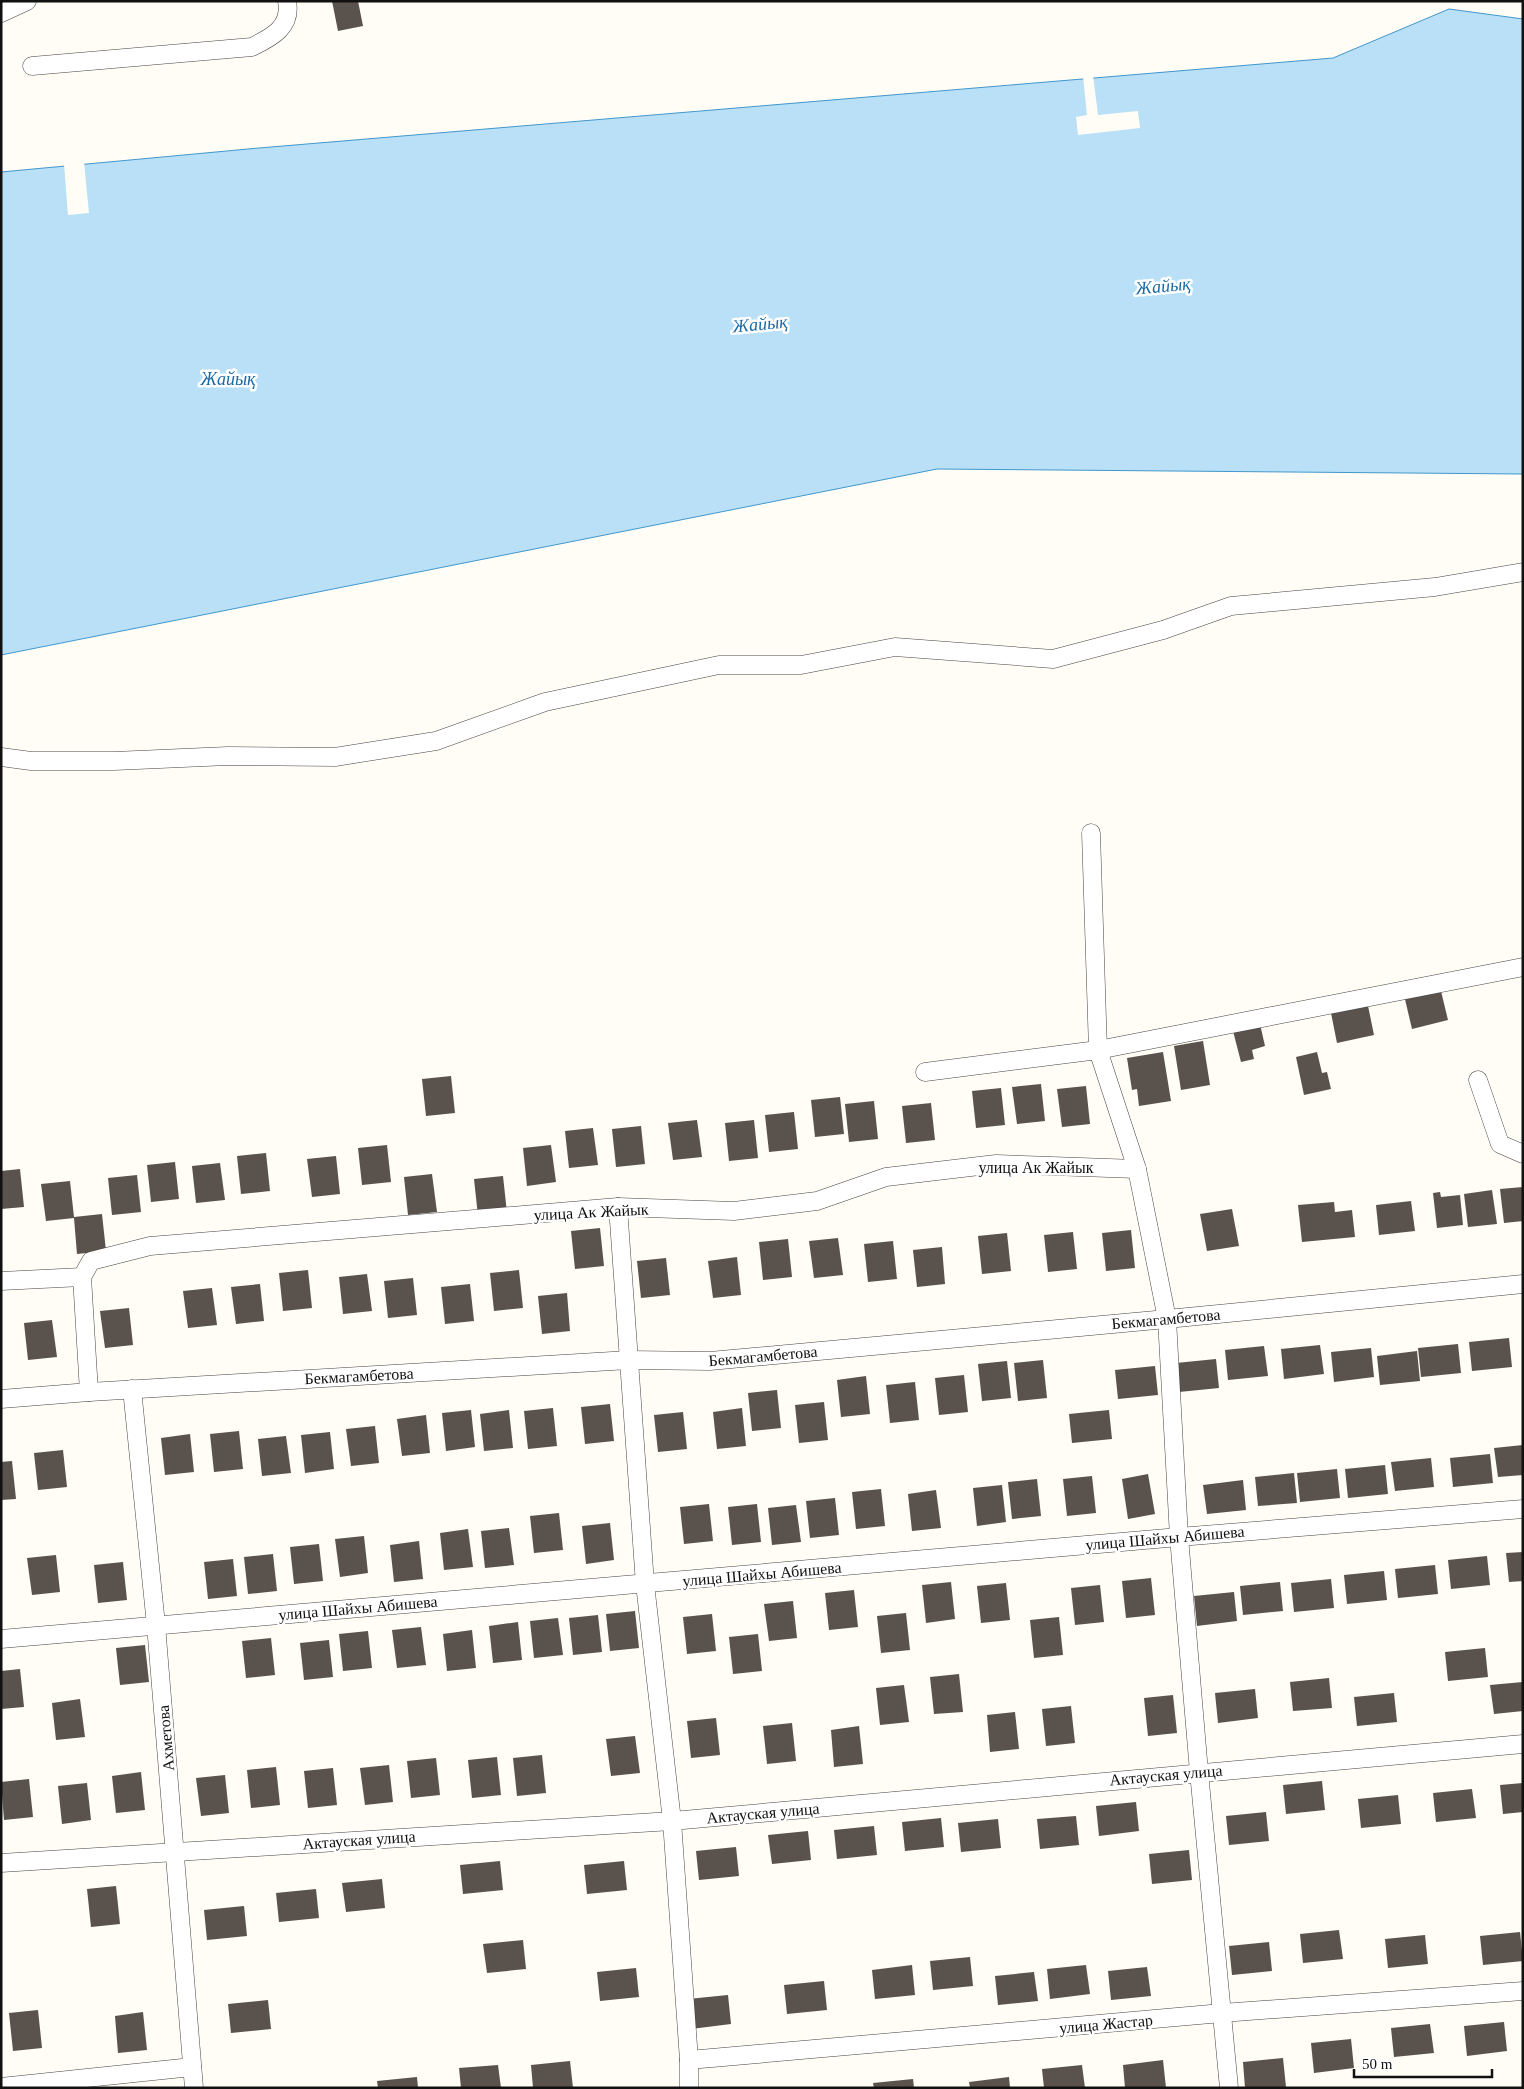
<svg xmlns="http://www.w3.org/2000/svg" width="1524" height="2089" viewBox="0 0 1524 2089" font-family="Georgia,serif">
  <rect width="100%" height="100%" fill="#fffdf5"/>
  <path fill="#b9e0f6" stroke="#4097cd" d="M1449,9L1523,19V474L937,469L1,655V172L259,148L1333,58Z"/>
  <g fill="#fffdf5">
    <path d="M1093,75L1098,115L1138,111L1140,128L1078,135L1076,117L1087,115L1083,76Z"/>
    <path d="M84,162L89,213L68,215L64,164Z"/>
  </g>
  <g fill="#5a524d">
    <path d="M332,1H358L363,26L338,31Z"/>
    <path d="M1440,987L1448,1020L1412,1029L1404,995Z"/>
    <path d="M1367,1001L1374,1035L1337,1043L1330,1008Z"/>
    <path d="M1260,1024L1265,1046L1252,1050L1254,1059L1241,1062L1233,1031Z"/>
    <path d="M1203,1041L1210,1085L1181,1090L1174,1046Z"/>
    <path d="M1163,1052L1171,1101L1139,1106L1137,1089L1132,1090L1127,1058Z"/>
    <path d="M1317,1052L1322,1073L1327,1072L1331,1089L1304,1095L1296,1057Z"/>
    <path d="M451,1076L455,1113L426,1116L422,1079Z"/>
    <path d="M1041,1084L1045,1121L1017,1124L1012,1087Z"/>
    <path d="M1086,1086L1090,1124L1062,1127L1057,1089Z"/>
    <path d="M1001,1088L1005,1125L976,1128L972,1091Z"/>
    <path d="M840,1097L844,1134L815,1137L811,1100Z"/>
    <path d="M874,1101L878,1139L849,1142L845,1104Z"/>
    <path d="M931,1103L935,1140L906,1143L902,1106Z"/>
    <path d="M794,1112L798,1149L769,1152L765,1115Z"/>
    <path d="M697,1120L702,1157L673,1160L668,1123Z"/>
    <path d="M754,1120L758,1158L729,1161L725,1123Z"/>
    <path d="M641,1126L645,1164L616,1167L612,1129Z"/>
    <path d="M593,1128L598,1165L569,1168L565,1131Z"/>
    <path d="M387,1145L391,1182L362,1185L358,1148Z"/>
    <path d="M551,1145L556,1182L527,1186L523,1148Z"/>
    <path d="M266,1153L270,1191L241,1194L237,1156Z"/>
    <path d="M336,1156L340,1194L312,1197L307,1159Z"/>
    <path d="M175,1162L179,1199L151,1202L147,1165Z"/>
    <path d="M220,1163L225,1200L196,1203L192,1166Z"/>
    <path d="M20,1169L24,1207L1,1209V1171Z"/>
    <path d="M432,1174L437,1212L408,1215L404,1177Z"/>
    <path d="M137,1175L141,1212L112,1215L108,1178Z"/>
    <path d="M503,1176L507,1213L478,1216L474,1179Z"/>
    <path d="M70,1181L74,1217L102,1214L106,1251L77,1254L74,1218L46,1221L41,1184Z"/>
    <path d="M1523,1187V1221L1504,1223L1500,1189Z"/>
    <path d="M1492,1190L1497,1224L1468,1227L1464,1194Z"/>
    <path d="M1440,1192L1441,1197L1460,1195L1463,1225L1437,1228L1433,1193Z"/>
    <path d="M1411,1201L1415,1231L1379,1235L1376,1205Z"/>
    <path d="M1334,1202L1335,1212L1352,1210L1355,1237L1302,1242L1298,1205Z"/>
    <path d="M1232,1209L1239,1246L1207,1251L1200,1214Z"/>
    <path d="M600,1228L604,1266L575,1269L571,1231Z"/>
    <path d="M1131,1230L1135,1268L1106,1271L1102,1233Z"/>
    <path d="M1073,1232L1077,1269L1048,1272L1044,1235Z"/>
    <path d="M1007,1233L1011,1271L982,1274L978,1236Z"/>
    <path d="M838,1238L843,1275L814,1278L809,1241Z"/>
    <path d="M788,1239L792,1277L763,1280L759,1242Z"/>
    <path d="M893,1241L897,1279L868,1282L864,1244Z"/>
    <path d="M942,1247L945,1284L917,1287L913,1250Z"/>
    <path d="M737,1257L741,1295L713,1298L708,1261Z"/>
    <path d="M666,1258L670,1295L641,1298L637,1261Z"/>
    <path d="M308,1270L312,1308L283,1311L279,1273Z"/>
    <path d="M519,1270L523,1308L494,1311L490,1273Z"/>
    <path d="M367,1274L372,1311L343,1314L339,1277Z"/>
    <path d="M413,1278L417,1315L388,1318L384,1281Z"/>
    <path d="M260,1284L264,1321L236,1324L231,1287Z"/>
    <path d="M470,1284L474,1321L445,1324L441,1287Z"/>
    <path d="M212,1288L217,1325L188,1328L183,1291Z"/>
    <path d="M567,1293L570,1331L542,1334L538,1296Z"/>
    <path d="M129,1308L133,1345L105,1348L100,1311Z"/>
    <path d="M52,1320L57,1357L28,1360L24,1323Z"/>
    <path d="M1509,1338L1512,1367L1472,1371L1469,1342Z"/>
    <path d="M1458,1344L1461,1373L1421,1377L1418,1348Z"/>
    <path d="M1320,1345L1324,1374L1284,1379L1281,1349Z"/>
    <path d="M1264,1346L1268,1376L1228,1380L1225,1350Z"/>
    <path d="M1371,1348L1374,1377L1334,1382L1331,1352Z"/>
    <path d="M1417,1351L1420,1381L1380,1385L1377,1356Z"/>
    <path d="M1216,1359L1219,1388L1179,1392L1176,1363Z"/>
    <path d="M1043,1360L1047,1398L1018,1401L1014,1363Z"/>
    <path d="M1007,1361L1011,1398L982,1401L978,1364Z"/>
    <path d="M1155,1366L1158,1395L1118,1399L1115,1370Z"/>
    <path d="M964,1375L968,1412L939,1415L935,1378Z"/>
    <path d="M866,1376L870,1414L841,1417L837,1380Z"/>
    <path d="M915,1382L919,1420L890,1423L886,1385Z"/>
    <path d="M777,1390L781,1428L752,1431L748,1393Z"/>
    <path d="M824,1402L828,1440L799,1443L795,1405Z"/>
    <path d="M610,1404L614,1441L585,1444L581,1407Z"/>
    <path d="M553,1408L557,1446L528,1449L524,1411Z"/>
    <path d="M742,1408L746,1446L717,1449L713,1412Z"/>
    <path d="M471,1410L475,1447L446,1451L442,1413Z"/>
    <path d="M509,1410L513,1448L484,1451L480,1414Z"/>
    <path d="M1109,1410L1112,1439L1072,1443L1069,1414Z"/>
    <path d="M683,1412L687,1449L658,1452L654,1415Z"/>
    <path d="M426,1415L430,1453L402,1456L397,1419Z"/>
    <path d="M375,1426L379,1463L351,1466L346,1429Z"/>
    <path d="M239,1431L243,1469L214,1472L210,1434Z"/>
    <path d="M330,1432L334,1469L305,1473L301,1435Z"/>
    <path d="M190,1434L194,1472L165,1475L161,1438Z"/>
    <path d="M286,1436L291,1473L262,1476L258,1439Z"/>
    <path d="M1523,1445V1475L1498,1477L1494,1448Z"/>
    <path d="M63,1450L67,1487L38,1490L34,1453Z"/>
    <path d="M1490,1454L1493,1483L1453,1487L1450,1458Z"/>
    <path d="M1431,1458L1434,1487L1395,1491L1391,1462Z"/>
    <path d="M12,1461L16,1499L1,1500V1462Z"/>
    <path d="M1385,1465L1388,1494L1348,1498L1345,1469Z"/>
    <path d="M1337,1469L1340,1498L1300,1502L1297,1473Z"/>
    <path d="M1294,1473L1297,1503L1258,1506L1255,1477Z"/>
    <path d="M1148,1474L1155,1514L1128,1519L1122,1479Z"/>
    <path d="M1092,1476L1096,1513L1067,1516L1063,1479Z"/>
    <path d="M1037,1479L1041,1516L1012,1519L1008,1482Z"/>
    <path d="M1243,1480L1246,1510L1207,1514L1203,1485Z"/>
    <path d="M1002,1485L1006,1522L977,1526L973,1488Z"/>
    <path d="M881,1489L885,1526L856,1529L852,1492Z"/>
    <path d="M936,1490L941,1528L912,1531L908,1494Z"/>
    <path d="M835,1498L839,1535L810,1538L806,1501Z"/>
    <path d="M709,1504L713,1541L684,1544L680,1507Z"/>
    <path d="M757,1504L761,1542L732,1545L728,1507Z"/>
    <path d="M796,1505L801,1542L772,1545L768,1508Z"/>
    <path d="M559,1513L563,1550L534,1553L530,1516Z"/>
    <path d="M610,1523L614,1560L586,1564L582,1526Z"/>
    <path d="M509,1528L514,1565L485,1568L481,1531Z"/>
    <path d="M468,1529L473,1567L444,1570L440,1533Z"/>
    <path d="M364,1536L368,1573L340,1577L335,1539Z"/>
    <path d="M419,1541L423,1579L394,1582L390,1545Z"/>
    <path d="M319,1544L323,1581L294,1584L290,1547Z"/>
    <path d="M1523,1552V1581L1509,1582L1506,1553Z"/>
    <path d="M273,1554L277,1591L248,1594L244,1557Z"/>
    <path d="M56,1555L60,1592L32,1595L27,1558Z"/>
    <path d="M1487,1556L1490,1585L1451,1589L1448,1560Z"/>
    <path d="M233,1559L237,1596L208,1599L204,1562Z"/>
    <path d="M123,1562L127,1600L98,1603L94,1565Z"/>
    <path d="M1435,1565L1438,1594L1398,1598L1395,1569Z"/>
    <path d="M1384,1571L1387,1600L1347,1604L1344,1575Z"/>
    <path d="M1151,1578L1155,1615L1126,1618L1122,1581Z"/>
    <path d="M1331,1579L1334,1608L1294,1612L1291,1583Z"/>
    <path d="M951,1582L955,1619L926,1623L922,1585Z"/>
    <path d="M1280,1582L1283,1611L1243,1615L1240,1586Z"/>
    <path d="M1006,1583L1010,1620L981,1623L977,1586Z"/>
    <path d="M1100,1585L1104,1622L1075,1625L1071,1588Z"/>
    <path d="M854,1590L858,1627L829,1630L825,1593Z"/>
    <path d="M1234,1592L1237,1621L1197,1626L1194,1596Z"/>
    <path d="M793,1601L797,1638L769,1641L764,1604Z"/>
    <path d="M635,1611L639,1648L610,1651L606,1614Z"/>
    <path d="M906,1613L910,1650L881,1653L877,1616Z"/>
    <path d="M712,1614L716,1651L687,1654L683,1617Z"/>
    <path d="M598,1615L602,1652L573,1655L569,1618Z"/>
    <path d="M1059,1617L1063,1655L1034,1658L1030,1620Z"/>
    <path d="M558,1618L563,1655L534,1658L530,1621Z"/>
    <path d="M518,1622L522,1660L493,1663L489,1626Z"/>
    <path d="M421,1627L426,1665L397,1668L392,1630Z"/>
    <path d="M472,1630L476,1668L447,1671L443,1634Z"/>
    <path d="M368,1631L372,1668L343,1671L339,1634Z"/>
    <path d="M758,1634L762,1671L733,1674L729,1637Z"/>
    <path d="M271,1638L275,1675L246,1678L242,1641Z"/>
    <path d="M329,1640L333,1677L304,1680L300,1643Z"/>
    <path d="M145,1645L149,1682L120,1685L116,1648Z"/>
    <path d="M1485,1648L1488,1677L1448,1681L1445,1652Z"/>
    <path d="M20,1669L24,1707L1,1709V1671Z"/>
    <path d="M959,1674L963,1712L934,1714L930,1677Z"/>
    <path d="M1329,1678L1332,1708L1293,1711L1290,1682Z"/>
    <path d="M1523,1682V1711L1494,1714L1490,1685Z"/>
    <path d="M904,1685L909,1722L880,1725L876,1688Z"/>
    <path d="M1255,1689L1258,1718L1218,1723L1215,1693Z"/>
    <path d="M1394,1693L1397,1722L1357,1726L1354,1697Z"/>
    <path d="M1173,1695L1177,1733L1148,1736L1144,1698Z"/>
    <path d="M80,1699L85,1737L56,1740L52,1703Z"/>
    <path d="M1071,1706L1075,1743L1046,1746L1042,1709Z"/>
    <path d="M1015,1712L1019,1749L990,1752L987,1715Z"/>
    <path d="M716,1718L720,1755L691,1758L687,1721Z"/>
    <path d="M792,1723L796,1761L767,1764L763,1726Z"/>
    <path d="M859,1726L863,1764L834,1767L831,1730Z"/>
    <path d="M635,1736L640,1773L611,1776L606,1739Z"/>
    <path d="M542,1755L546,1793L517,1796L513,1758Z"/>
    <path d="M497,1757L501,1795L472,1798L468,1760Z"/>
    <path d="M436,1758L440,1795L411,1798L407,1761Z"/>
    <path d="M389,1765L393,1802L365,1805L360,1768Z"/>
    <path d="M276,1767L280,1805L251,1808L247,1770Z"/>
    <path d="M333,1768L337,1805L308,1808L304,1771Z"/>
    <path d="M141,1772L145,1810L116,1813L112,1776Z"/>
    <path d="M225,1775L229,1813L201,1816L196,1778Z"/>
    <path d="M29,1779L33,1817L4,1820L1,1782Z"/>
    <path d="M1322,1781L1325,1810L1286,1814L1283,1785Z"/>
    <path d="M87,1783L91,1820L62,1824L58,1786Z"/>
    <path d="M1523,1783V1812L1503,1814L1500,1785Z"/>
    <path d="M1472,1789L1476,1818L1436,1822L1433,1793Z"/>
    <path d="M1398,1795L1401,1824L1361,1828L1358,1799Z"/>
    <path d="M1136,1802L1139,1831L1099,1836L1096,1806Z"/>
    <path d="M1266,1812L1269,1841L1229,1845L1226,1816Z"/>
    <path d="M1076,1816L1079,1845L1040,1849L1037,1819Z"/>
    <path d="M941,1818L944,1847L905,1851L902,1822Z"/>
    <path d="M998,1819L1001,1848L961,1852L958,1823Z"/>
    <path d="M874,1826L877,1855L837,1859L834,1830Z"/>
    <path d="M808,1831L811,1860L772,1864L768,1835Z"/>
    <path d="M736,1847L739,1876L699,1880L696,1851Z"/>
    <path d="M1189,1850L1192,1880L1152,1884L1149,1854Z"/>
    <path d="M500,1861L503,1890L463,1894L460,1865Z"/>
    <path d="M624,1861L627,1890L587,1894L584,1865Z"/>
    <path d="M382,1879L385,1908L346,1912L342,1883Z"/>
    <path d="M116,1886L120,1924L91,1927L87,1889Z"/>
    <path d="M316,1889L319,1918L279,1922L276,1893Z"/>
    <path d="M244,1906L247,1936L207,1940L204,1910Z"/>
    <path d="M1339,1930L1343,1959L1303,1963L1300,1934Z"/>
    <path d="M1520,1932L1523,1961L1483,1965L1480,1936Z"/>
    <path d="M1425,1935L1428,1964L1388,1968L1385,1939Z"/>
    <path d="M523,1940L526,1969L487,1973L483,1944Z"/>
    <path d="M1269,1942L1272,1971L1232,1975L1229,1946Z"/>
    <path d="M970,1957L973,1986L933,1990L930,1961Z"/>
    <path d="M912,1965L915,1995L875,1999L872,1970Z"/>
    <path d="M1086,1965L1090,1994L1050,1999L1047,1969Z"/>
    <path d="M1147,1967L1151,1996L1111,2000L1108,1971Z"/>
    <path d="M636,1968L639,1997L600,2001L597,1972Z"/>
    <path d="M1034,1972L1038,2001L998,2005L995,1976Z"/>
    <path d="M824,1981L827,2010L787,2014L784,1985Z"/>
    <path d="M728,1995L731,2024L691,2029L688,1999Z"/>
    <path d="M268,2000L271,2029L231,2033L228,2004Z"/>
    <path d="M38,2010L42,2048L13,2051L9,2013Z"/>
    <path d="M143,2012L147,2050L118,2053L115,2016Z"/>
    <path d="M1504,2022L1507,2051L1467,2056L1464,2026Z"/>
    <path d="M1430,2024L1434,2053L1394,2057L1391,2028Z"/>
    <path d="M1351,2039L1354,2068L1314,2073L1311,2043Z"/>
    <path d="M1283,2058L1286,2087L1245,2088L1243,2062Z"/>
    <path d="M1163,2060L1166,2088H1125L1123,2065Z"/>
    <path d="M570,2061L573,2088H533L531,2065Z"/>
    <path d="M498,2065L501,2088H461L459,2068Z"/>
    <path d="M1082,2065L1085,2088H1044L1042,2069Z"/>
    <path d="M417,2077L418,2088H378L377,2081Z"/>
    <path d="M1009,2077L1010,2088H970L969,2082Z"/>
    <path d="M913,2079L914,2088H874L873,2083Z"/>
  </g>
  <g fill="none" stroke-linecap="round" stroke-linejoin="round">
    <defs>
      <g id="minor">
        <path d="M1,13L27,1"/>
        <path d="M32,66L252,47C272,37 292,27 287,1"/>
        <path d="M1,757L31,761H114L228,756L335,757L436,741L545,702L719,665H801L895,647L1053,659L1163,630L1231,606L1435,587L1523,572"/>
        <path d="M1091,833L1098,1050L1137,1169L1167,1319L1179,1537L1199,1772L1229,2088"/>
        <path d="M925,1072L1098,1050L1523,967"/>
        <path d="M1478,1080L1500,1144L1523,1154"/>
        <path d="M618,1207L645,1584L672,1821L689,2060V2088"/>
        <path d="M1,1281L82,1277"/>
        <path d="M132,1389L156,1625L194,2088"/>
        <path d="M89,1392L82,1277L91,1261L150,1246L618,1207L734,1211L817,1201L886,1177L996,1164L1137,1169"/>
        <path d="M1,1399L89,1392L629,1360L710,1361L1167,1319L1523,1284"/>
        <path d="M1,1639L1179,1537L1523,1509"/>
        <path d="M1,1863L672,1821L1523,1744"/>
        <path d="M689,2060L1222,2013L1523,1991"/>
        <path d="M1,2087L192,2067"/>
      </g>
    </defs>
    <use href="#minor" stroke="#444" stroke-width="19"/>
    <use href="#minor" stroke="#fff" stroke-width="18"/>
  </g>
  <g text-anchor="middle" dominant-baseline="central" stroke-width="5" stroke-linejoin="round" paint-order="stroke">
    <g font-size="16" fill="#111" stroke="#fff">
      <text x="1036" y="1167">улица Ак Жайык</text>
      <text transform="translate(591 1212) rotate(-3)">улица Ак Жайык</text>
      <text transform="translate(1166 1319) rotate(-5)">Бекмагамбетова</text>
      <text transform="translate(763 1356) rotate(-5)">Бекмагамбетова</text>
      <text transform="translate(359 1376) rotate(-3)">Бекмагамбетова</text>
      <text transform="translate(1165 1538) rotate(-5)">улица Шайхы Абишева</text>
      <text transform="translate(762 1574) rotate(-5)">улица Шайхы Абишева</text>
      <text transform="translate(358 1608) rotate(-5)">улица Шайхы Абишева</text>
      <text transform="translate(166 1738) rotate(-95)">Ахметова</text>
      <text transform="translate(1166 1775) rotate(-5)">Актауская улица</text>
      <text transform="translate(763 1813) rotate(-5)">Актауская улица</text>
      <text transform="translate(359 1840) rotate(-4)">Актауская улица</text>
      <text transform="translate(1106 2024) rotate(-5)">улица Жастар</text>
    </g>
    <g font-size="18" font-style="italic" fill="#1969a4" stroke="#fff">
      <text transform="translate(1163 286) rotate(-5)">Жайық</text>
      <text transform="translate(760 324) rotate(-5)">Жайық</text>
      <text x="228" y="379">Жайық</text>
    </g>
  </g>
  <rect width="1524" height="2089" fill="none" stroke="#111111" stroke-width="5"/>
  <path d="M1354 2069v8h138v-8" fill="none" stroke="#111111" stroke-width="2.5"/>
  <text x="1362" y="2069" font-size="15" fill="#111111" stroke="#ffffff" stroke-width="4" paint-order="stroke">50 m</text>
</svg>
